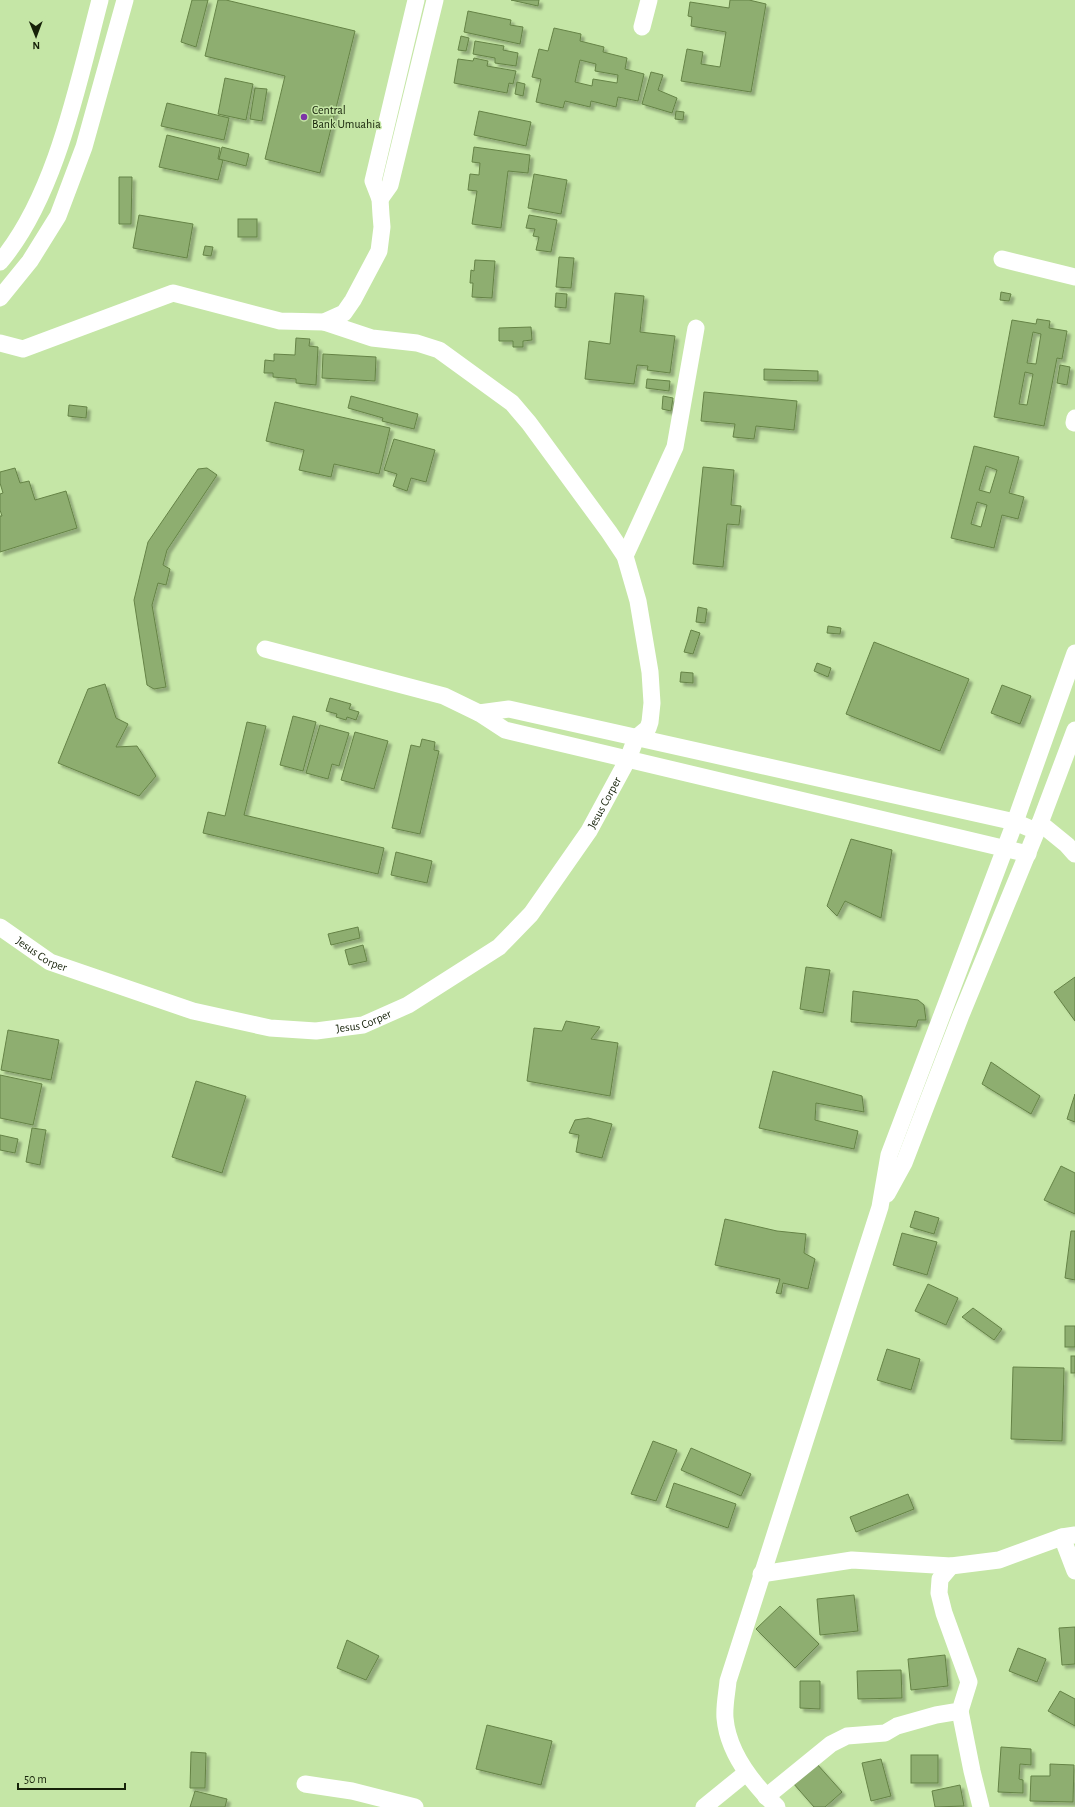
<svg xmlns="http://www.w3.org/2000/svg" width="1075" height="1807" viewBox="0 0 1075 1807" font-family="'Alegreya Sans',sans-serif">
  <defs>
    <filter id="shadow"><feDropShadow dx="3.5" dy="3.5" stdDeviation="1" flood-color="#0004"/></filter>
  </defs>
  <rect width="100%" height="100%" fill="#c5e6a6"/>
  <g fill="#8eae70" stroke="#658346" fill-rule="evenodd" filter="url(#shadow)">
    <path d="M192,0H208L196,47L181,42Z"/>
    <path d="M218,0H226L355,31L320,173L265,159L285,76L205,56Z"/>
    <path d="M511,0H539L538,6Z"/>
    <path d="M730,0H749L766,4L751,92L681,81L687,49L703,52L701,64L720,67L726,32L691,26L692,17L688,16L690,2L729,8Z"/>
    <path d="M468,11L511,20L510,25L523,27L520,44L464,32Z"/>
    <path d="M554,28L581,34L580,41L604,47L603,52L627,58L625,69L644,74L638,101L618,97L616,107L591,101L590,107L565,101L563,108L536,102L541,79L532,77L539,49L548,51ZM580,60L596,64L595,71L618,75L617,83L593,79L592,86L575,82Z"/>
    <path d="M461,36L469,38L466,51L458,50Z"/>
    <path d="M475,41L504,46L503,50L518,53L516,66L495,63V58L473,54Z"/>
    <path d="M474,58L488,61L487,66L516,71L513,84L509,83L507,93L454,83L458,59L473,61Z"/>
    <path d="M651,72L663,75L658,90L677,98L672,113L642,104Z"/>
    <path d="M225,78L253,84L246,120L218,114Z"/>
    <path d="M517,82L525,84L523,96L515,94Z"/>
    <path d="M255,88L267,89L262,121L250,119Z"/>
    <path d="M167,103L229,118L224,140L161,126Z"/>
    <path d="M479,111L531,122L526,146L474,135Z"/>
    <path d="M676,111L684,112L683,120L675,119Z"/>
    <path d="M167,135L220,148L218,159L223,160L218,180L159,167Z"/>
    <path d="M222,147L249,154L246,166L219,159Z"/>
    <path d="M474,147L530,155L528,173L508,171L501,228L472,224L477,191L468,190L470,174L479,175L480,163L472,162Z"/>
    <path d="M534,174L567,180L561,214L528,208Z"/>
    <path d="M119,177H132L131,224H119Z"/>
    <path d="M139,215L193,224L187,258L133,248Z"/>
    <path d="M529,215L557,220L551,252L536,250L539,237L533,236L535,229L526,228Z"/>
    <rect x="238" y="219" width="19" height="18"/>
    <path d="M205,246L213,247L211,256L203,255Z"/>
    <path d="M559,257L574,258L571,288L556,287Z"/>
    <path d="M475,260L495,261L492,298L472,297L473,283H470L471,270L474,271Z"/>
    <path d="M1001,292L1011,294L1009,301L1000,300Z"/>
    <path d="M556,293L567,294L566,308L555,307Z"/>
    <path d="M615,293L644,296L640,332L675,336L670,373L647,370L648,366L637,365L634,384L585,379L589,341L610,344Z"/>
    <path d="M1037,319L1050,321L1049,328L1067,331L1062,359L1057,358L1044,426L994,417L1012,320L1036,324ZM1033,332L1041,334L1036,364L1027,363ZM1025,372L1033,374L1027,405L1019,404Z"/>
    <path d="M531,327L532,340L523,341V347H513V341H499V328Z"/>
    <path d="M296,338L310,339L309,346L318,347L316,385L296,383V379L273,377V373H264L265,360L274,361V354L295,355Z"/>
    <path d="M323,354L376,357L375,381L322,378Z"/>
    <path d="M1060,365L1070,367L1067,385L1057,383Z"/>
    <path d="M764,369L818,371V381L764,380Z"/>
    <path d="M647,379L670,381L669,391L646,388Z"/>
    <path d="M704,392L797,401L794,430L756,426L754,439L733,437L735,424L701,421Z"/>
    <path d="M351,396L418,414L414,429L382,421L383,418L348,408Z"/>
    <path d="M663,396L673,398L671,411L662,409Z"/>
    <path d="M275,402L390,428L379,474L334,464L331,477L299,470L304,450L266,441Z"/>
    <path d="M69,405L87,407L86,418L68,416Z"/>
    <path d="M394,439L435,450L426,482L411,478L407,491L393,486L397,474L384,470Z"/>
    <path d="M974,446L1019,457L1009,493L1024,497L1018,519L1002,515L994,548L951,538ZM986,466L997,470L990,493L979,490ZM977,502L987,505L981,527L971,524Z"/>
    <path d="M703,467L734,470L731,505L741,506L739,525L727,524L723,567L693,564Z"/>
    <path d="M15,468L20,483L29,481L35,500L66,491L77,528L0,552V516H2L0,510V494L3,493L0,483V472Z"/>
    <path d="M207,468L217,475L167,550L163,565L170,569L166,585L158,583L152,605L166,687L154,689L147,685L134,600L148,542L198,469Z"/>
    <path d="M698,607L707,609L705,623L696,622Z"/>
    <path d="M828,626L841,628L840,634L827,633Z"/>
    <path d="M691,630L700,633L693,654L684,652Z"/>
    <path d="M874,642L969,679L940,751L846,714Z"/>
    <path d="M817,663L831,668L828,677L814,671Z"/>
    <path d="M681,672L693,673V683L680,682Z"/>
    <path d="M105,684L116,718L128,724L116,747L137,746L156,776L139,796L58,763L88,689Z"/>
    <path d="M1002,685L1031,696L1020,724L991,713Z"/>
    <path d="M330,698L351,704L349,709L359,712L356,720L347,717L346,720L336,717L337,714L326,711Z"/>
    <path d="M293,716L316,722L303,771L280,765Z"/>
    <path d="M247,722L266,726L244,815L384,848L378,874L203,833L208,812L225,816Z"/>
    <path d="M320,725L349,733L339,766L332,764L328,779L306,773Z"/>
    <path d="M355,732L388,741L374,789L341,780Z"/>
    <path d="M422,739L435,742L434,750L439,751L420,834L392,828L411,745L420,747Z"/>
    <path d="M851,839L892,850L881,918L845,901L837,916L827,906Z"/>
    <path d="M396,852L432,861L427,883L391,875Z"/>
    <path d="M358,927L360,938L331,945L328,934Z"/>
    <path d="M363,945L367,961L349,965L345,950Z"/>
    <path d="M806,967L830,970L823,1013L800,1009Z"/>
    <path d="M1075,977V1021L1054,992Z"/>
    <path d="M853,991L918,1000L924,1005L926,1020H918L916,1027L851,1022Z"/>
    <path d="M566,1021L600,1027L591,1039L618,1043L610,1096L527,1081L534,1028L562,1031Z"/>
    <path d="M8,1030L59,1040L51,1080L1,1070Z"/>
    <path d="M991,1062L1040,1096L1031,1114L982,1084Z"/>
    <path d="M773,1071L862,1096L864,1112L816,1103L815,1120L858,1131L854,1149L759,1128Z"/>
    <path d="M0,1075L42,1084L33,1125L0,1118Z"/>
    <path d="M196,1081L246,1096L222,1173L172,1157Z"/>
    <path d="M1075,1094V1122L1067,1119Z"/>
    <path d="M588,1118L612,1124L602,1158L576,1152L579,1135L569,1133L575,1120Z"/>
    <path d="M32,1128L46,1130L40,1165L26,1162Z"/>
    <path d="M0,1135L18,1139L15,1153L0,1150Z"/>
    <path d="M1061,1166L1075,1173V1214L1044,1200Z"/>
    <path d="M915,1211L939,1218L934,1234L910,1227Z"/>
    <path d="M725,1219L777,1231L806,1234L804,1253L815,1259L808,1289L783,1283L781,1294L776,1293L780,1279L715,1265Z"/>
    <path d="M1071,1231H1075V1280L1065,1278Z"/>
    <path d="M902,1233L937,1242L927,1275L893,1265Z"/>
    <path d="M928,1284L958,1298L946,1325L915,1311Z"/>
    <path d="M973,1308L1002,1329L994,1340L962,1317Z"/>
    <rect x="1065" y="1326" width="10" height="21"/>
    <path d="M887,1349L920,1359L911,1390L877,1380Z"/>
    <rect x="1071" y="1356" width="4" height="17"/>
    <path d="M1013,1367L1064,1368L1062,1441L1011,1439Z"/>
    <path d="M653,1441L677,1450L656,1501L631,1494Z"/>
    <path d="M691,1448L751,1474L741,1496L681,1470Z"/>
    <path d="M674,1483L736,1504L728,1528L666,1507Z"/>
    <path d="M908,1494L914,1509L856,1532L850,1517Z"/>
    <path d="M854,1595L858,1631L820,1635L817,1599Z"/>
    <path d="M780,1606L819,1644L795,1668L756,1629Z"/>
    <path d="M1075,1627V1664L1062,1665L1059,1628Z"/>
    <path d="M347,1640L379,1656L366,1680L337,1668Z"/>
    <path d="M1018,1648L1046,1659L1037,1682L1009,1671Z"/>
    <path d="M945,1655L948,1686L911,1690L908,1659Z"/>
    <path d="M901,1670L902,1698L858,1699L857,1671Z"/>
    <path d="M800,1681H820V1709L800,1708Z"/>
    <path d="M1060,1691L1075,1699V1726L1048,1711Z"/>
    <path d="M487,1725L552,1741L541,1785L476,1769Z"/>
    <path d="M1001,1747L1031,1749V1765L1020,1764L1019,1779L1023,1780V1793L998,1792Z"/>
    <path d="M191,1752L206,1753L205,1788H190Z"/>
    <rect x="911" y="1755" width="27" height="28"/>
    <path d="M881,1759L891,1796L871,1801L862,1763Z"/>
    <path d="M816,1763L842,1792L825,1807H814L793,1783Z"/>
    <path d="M1050,1764L1074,1765L1073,1802L1030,1801L1031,1776H1050Z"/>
    <path d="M960,1785L964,1806L935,1807L932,1791Z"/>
    <path d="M195,1791L227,1799L225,1807H190Z"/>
  </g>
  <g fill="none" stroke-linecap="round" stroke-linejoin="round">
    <g stroke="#fff" stroke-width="17">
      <path d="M642,27L649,0"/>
      <path d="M380,199L390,185L435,0"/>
      <path d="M1002,259L1075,277"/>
      <path d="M0,262C56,196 78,83 100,0"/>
      <path d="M0,298L30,261L58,216L84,147L125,0"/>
      <path d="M0,343L23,349L173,293L280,321L324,322L344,313L353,300L379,251L382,227L381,215L380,199L373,181L416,0"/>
      <path d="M1074,423L1075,418"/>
      <path d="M625,556L675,447L696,328"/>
      <path d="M265,649L444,696L479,713L505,730L1028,854"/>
      <path d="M479,713L509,709L1015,822L1036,831"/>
      <path d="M1040,823L1067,845L1075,854"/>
      <path id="s1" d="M0,927L50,962L193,1011L270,1028L316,1031L363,1025L408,1005L499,947L531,914L589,831L628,759L636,738L648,728L650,722L652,703L650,672L638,601L625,556L609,532L529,423L512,403L439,350L417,343L372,338L324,322"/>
      <path d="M887,1194L904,1163L961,1015L1040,823L1075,730"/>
      <path d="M1062,1537L1075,1571"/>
      <path d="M761,1574L852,1560L951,1566L999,1560L1062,1537L1075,1535"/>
      <path d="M960,1711L972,1771L981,1807"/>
      <path d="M305,1784L352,1791L415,1807"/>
      <path d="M766,1797L831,1744L847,1736L885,1733L897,1726L936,1715L960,1711L969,1682L944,1613L939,1593L940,1579L951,1566"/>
      <path d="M704,1807L746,1773"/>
      <path d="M777,1807C752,1783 728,1753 725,1718C724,1706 727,1693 728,1681L880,1207L889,1155L1015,822L1075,653"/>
    </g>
  </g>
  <circle fill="#7d34a7" stroke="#c5e6a6" stroke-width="1.5" cx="304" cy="117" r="4"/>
  <g text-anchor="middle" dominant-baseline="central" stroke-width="3" stroke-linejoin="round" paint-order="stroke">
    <g font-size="12" fill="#162209" stroke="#c5e6a6" text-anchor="start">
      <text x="312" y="110">Central<tspan x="312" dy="14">Bank Umuahia</tspan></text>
    </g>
    <g font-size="12" fill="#162209" stroke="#c5e6a6">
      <text stroke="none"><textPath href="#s1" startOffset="721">Jesus Corper</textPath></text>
      <text stroke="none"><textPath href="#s1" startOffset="50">Jesus Corper</textPath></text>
      <text stroke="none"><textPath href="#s1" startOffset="386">Jesus Corper</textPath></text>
    </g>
  </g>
  <g transform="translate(36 36) rotate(179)" stroke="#c5e6a6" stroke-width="3" paint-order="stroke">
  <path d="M0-3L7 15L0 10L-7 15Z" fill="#162209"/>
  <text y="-6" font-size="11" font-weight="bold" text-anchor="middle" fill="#162209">N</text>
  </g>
  <path d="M18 1783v6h107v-6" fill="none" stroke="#162209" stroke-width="2"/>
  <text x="24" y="1783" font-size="12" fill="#162209" stroke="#c5e6a6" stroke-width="3" paint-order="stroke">50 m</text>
</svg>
